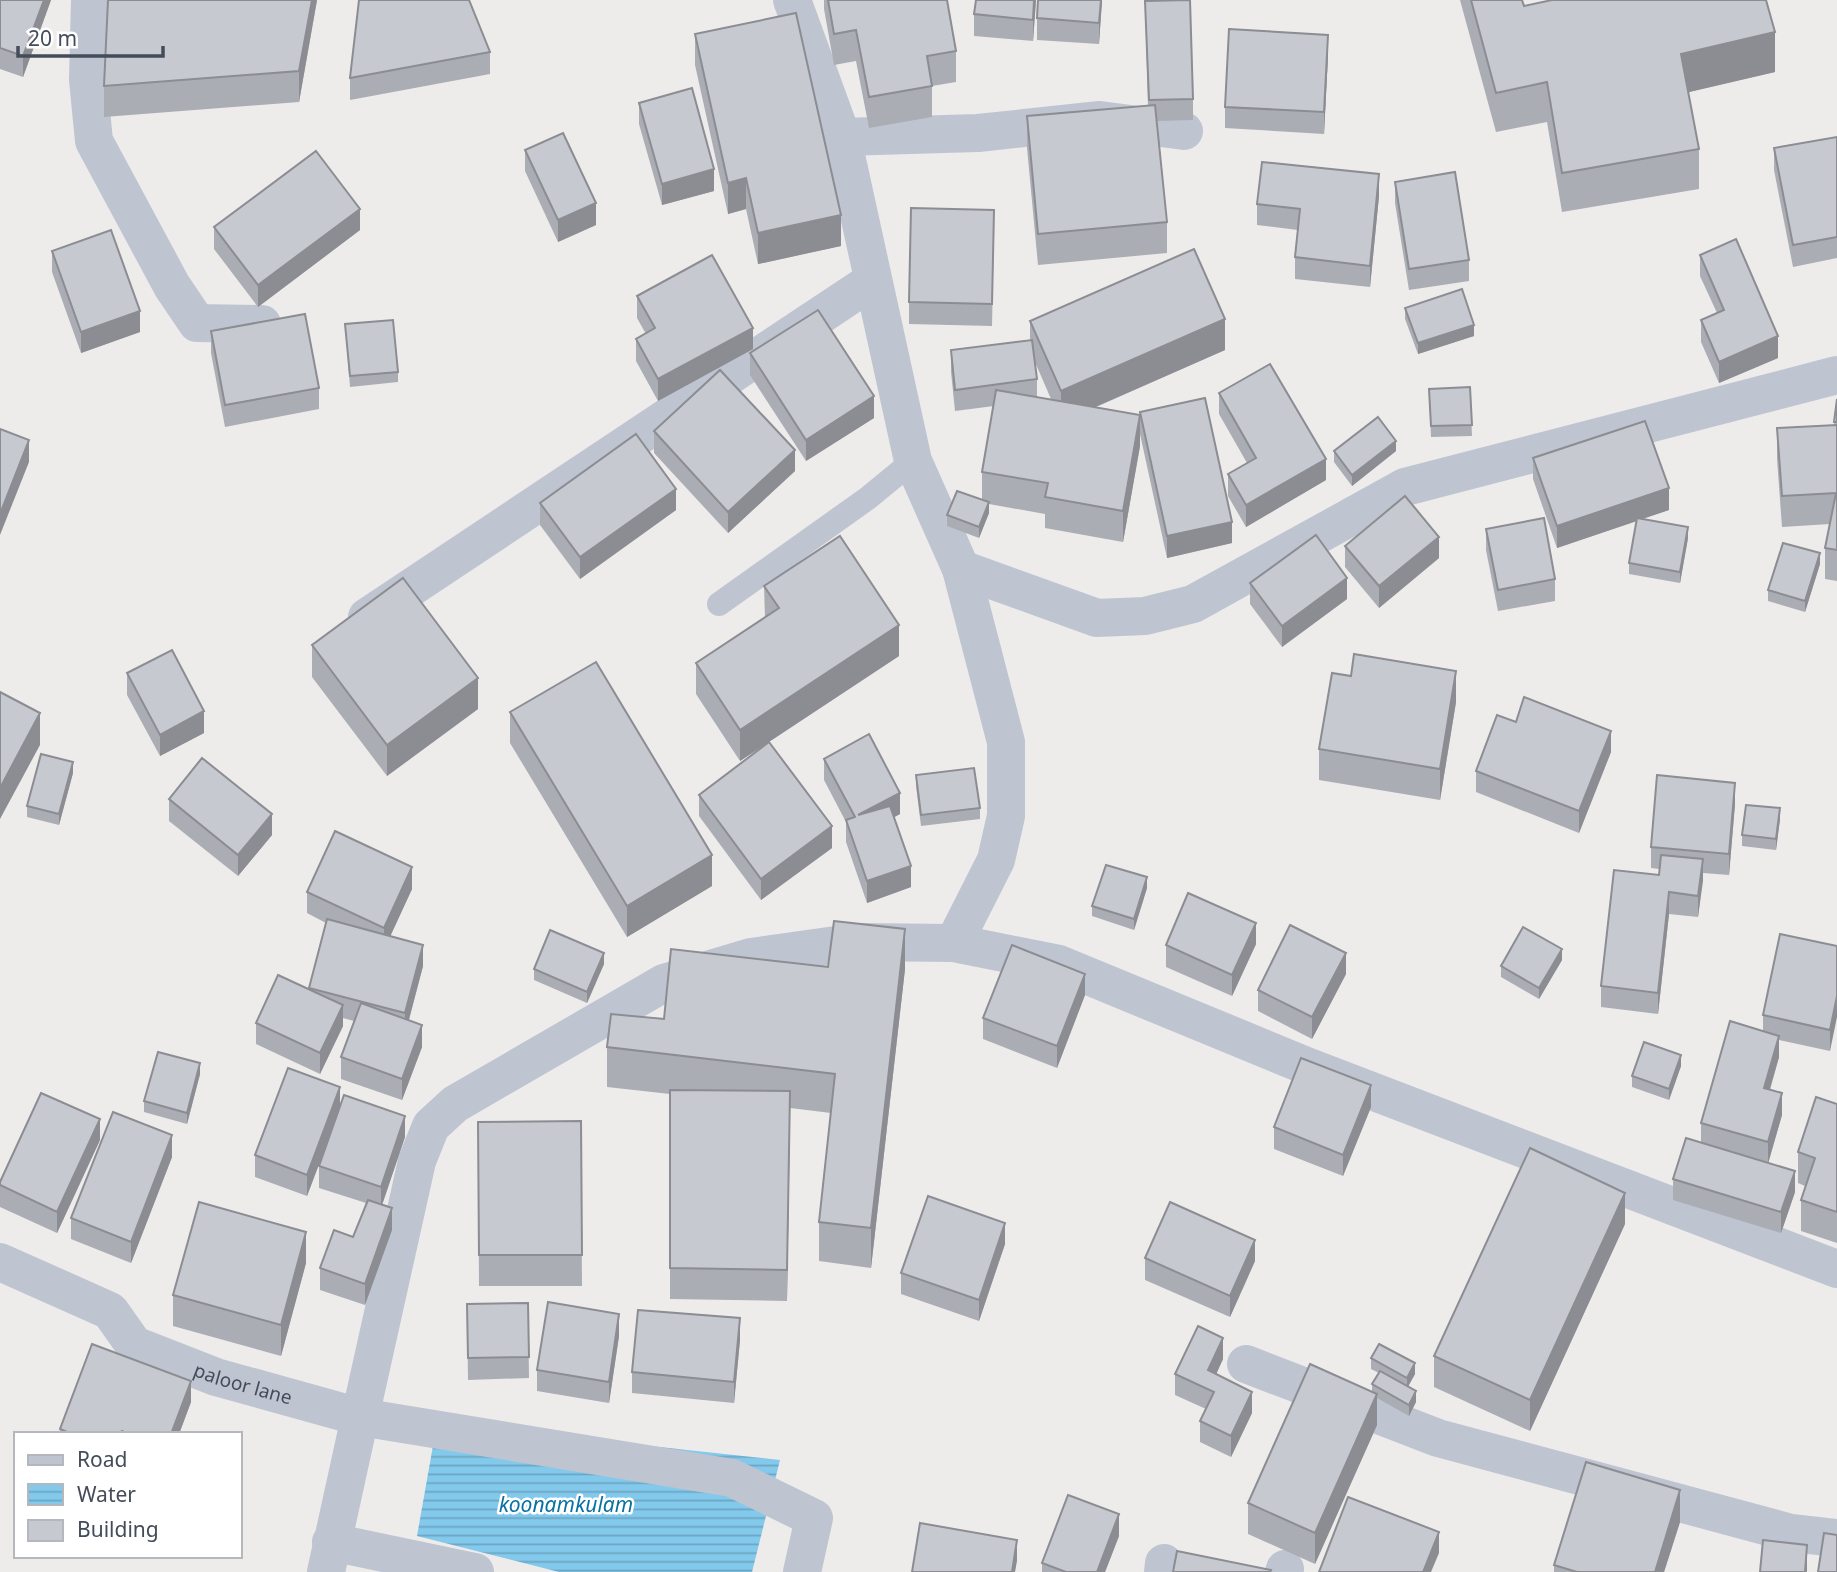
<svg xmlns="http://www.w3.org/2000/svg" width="1837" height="1572" viewBox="0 0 1837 1572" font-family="'Noto Sans',sans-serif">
  <defs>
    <pattern id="water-rules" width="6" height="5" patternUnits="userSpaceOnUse" patternTransform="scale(1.75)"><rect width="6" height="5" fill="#83c9ec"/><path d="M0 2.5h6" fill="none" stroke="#6da5c2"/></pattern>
  </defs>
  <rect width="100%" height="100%" fill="#eeebeb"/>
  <path fill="url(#water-rules)" d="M437,1423L780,1460L752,1572H559L417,1536Z"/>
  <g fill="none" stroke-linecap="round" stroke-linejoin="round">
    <path stroke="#bec5d1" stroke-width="24" d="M719,604L868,498L913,461"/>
    <g stroke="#bec5d1" stroke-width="38">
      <path d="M90,0L88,80L94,141L172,286L197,323L262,324"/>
      <path d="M792,0L842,137L913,461L961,569L1006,742V816L996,860L954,943"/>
      <path d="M842,137L978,133L1100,120L1184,131"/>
      <path d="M961,569L1097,618L1145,616L1193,604L1405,487L1837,375"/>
      <path d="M367,617L872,281"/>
      <path id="s1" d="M0,1262L110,1311L134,1345L216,1377L360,1417L326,1572"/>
      <path d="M1246,1364L1438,1438L1791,1533L1837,1538"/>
      <path d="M331,1542L475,1572"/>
      <path d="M802,1572L814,1518L732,1478L360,1417L417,1161L431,1126L455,1104L664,983L751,957L857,942L954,943L1059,964L1309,1067L1837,1269"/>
      <path d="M1163,1572L1164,1563"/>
      <path d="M1284,1572L1285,1569"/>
    </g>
  </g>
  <g fill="#abadb4" fill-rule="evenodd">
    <path d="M0,0H51L23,77L0,69Z"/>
    <path d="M317,0L299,102L104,117V86Z"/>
    <path d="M824,0H947L956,51V82L932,86V117L869,128L856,61L834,65L824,9Z"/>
    <path d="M1036,0L1033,41L974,36V14Z"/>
    <path d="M1102,0L1099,44L1037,40V18Z"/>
    <path d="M1460,0H1522L1524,6L1775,72L1688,92L1699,149V189L1562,212L1547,122L1496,132Z"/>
    <path d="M1145,1L1193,99V120L1157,121L1167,222V253L1038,265L1027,148V116L1148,106Z"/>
    <path d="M695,34L841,246L758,264L746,209L728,214L695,65Z"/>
    <path d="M490,52V74L350,100V78Z"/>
    <path d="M1328,56L1324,134L1225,128V107Z"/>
    <path d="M639,103L714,191L662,205L639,124Z"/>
    <path d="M1837,137V258L1793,267L1774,170V148Z"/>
    <path d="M525,150L596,225L558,242L525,171Z"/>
    <path d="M1395,182L1469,260V281L1409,290L1395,203Z"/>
    <path d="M1379,196L1370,287L1295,279V257L1298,230L1257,225V204Z"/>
    <path d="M214,227L360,230L258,307L214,249Z"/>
    <path d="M994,231L992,326L909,324V302Z"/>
    <path d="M52,251L140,332L81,353L52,272Z"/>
    <path d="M1700,255L1778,358L1719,383L1701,342V320L1717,313L1700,276Z"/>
    <path d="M637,296L753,349L658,401L636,361V339L646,334L637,318Z"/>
    <path d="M1405,308L1474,336L1418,354L1405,319Z"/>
    <path d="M1030,321L1225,350L1096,407L1140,415L1232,543L1167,558L1140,434V446L1123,542L1045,528V514L989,504V513L979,538L947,526V515L982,500V472L994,406L955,411L951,372V350L1030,340ZM1035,362L1051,399L1037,397V379Z"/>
    <path d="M345,324L398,372V382L350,387Z"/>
    <path d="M211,331L319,388V409L225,427L211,353Z"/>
    <path d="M750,353L874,418L806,461L750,375Z"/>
    <path d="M1470,387L1472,436L1431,437L1429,389Z"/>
    <path d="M1219,393L1326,480L1246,527L1228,496V474L1247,463L1219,414Z"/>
    <path d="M1837,399V581L1825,579V548L1830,524L1782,527L1777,459V428L1834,425Z"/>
    <path d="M654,431L795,471L728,533L654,453Z"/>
    <path d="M1334,451H1396L1352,486L1334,462Z"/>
    <path d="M1533,458L1669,510L1641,519L1688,538L1680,583L1629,574V563L1637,521L1557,548L1533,479Z"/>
    <path d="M540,503L676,510L580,579L540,525Z"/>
    <path d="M1486,529L1555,579V601L1498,611L1486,550Z"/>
    <path d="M1345,546L1439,558L1379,608L1345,567Z"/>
    <path d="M1820,564L1805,612L1768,601V590Z"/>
    <path d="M1250,583L1347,599L1282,647L1250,604Z"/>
    <path d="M764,586L899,656L740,761L696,694V663L765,618Z"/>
    <path d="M312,645L478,709L387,776L312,677Z"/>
    <path d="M127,673L204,733L160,756L127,695Z"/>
    <path d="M1351,676L1456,702L1440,800L1319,780V749Z"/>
    <path d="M510,712L712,886L627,937L510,743Z"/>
    <path d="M1516,722L1611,752L1579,833L1476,792V771Z"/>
    <path d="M824,759L900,814L894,817L911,887L867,903L846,842V822L824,780Z"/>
    <path d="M73,773L59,825L27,817V806Z"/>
    <path d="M916,775L980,808V819L921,826L916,786Z"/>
    <path d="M699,795L832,848L761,900L699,816Z"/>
    <path d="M169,799L272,835L238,876L169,821Z"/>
    <path d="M1735,804L1729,875L1703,873L1698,917L1669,914L1658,1014L1601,1007V986L1659,875V869L1651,868V847Z"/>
    <path d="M1780,819L1776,850L1742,846V835Z"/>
    <path d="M1147,888L1134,930L1092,916V906Z"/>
    <path d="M412,889L390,936L423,966L409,1020L422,1047L402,1100L341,1079V1057L354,1021L343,1018V1026L320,1074L256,1044V1023L309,989L326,923L307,913V892Z"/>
    <path d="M1256,944L1232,996L1166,967V945Z"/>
    <path d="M1837,946L1830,1051L1779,1040V1057L1770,1090L1782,1115L1768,1162L1795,1192L1781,1233L1673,1200V1179L1701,1142V1123L1763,1031V1015Z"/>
    <path d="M1562,960L1539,999L1501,977V966Z"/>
    <path d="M604,964L587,1003L534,980V969Z"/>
    <path d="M828,967L905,969L871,1268L819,1261V1222L831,1113L790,1108L787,1301L670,1299V1094L607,1087V1047L664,1019Z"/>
    <path d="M1346,974L1312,1039L1258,1011V990Z"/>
    <path d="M1085,995L1057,1068L983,1039V1018Z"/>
    <path d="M1681,1066L1669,1100L1632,1087V1076Z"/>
    <path d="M200,1074L187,1124L144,1112V1101Z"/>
    <path d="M1837,1104V1243L1801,1231V1200L1805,1186L1798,1183V1152Z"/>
    <path d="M340,1106L405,1137L382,1205L392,1230L365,1305L320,1290V1268L353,1237L366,1203L319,1188V1166L330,1136L307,1196L255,1177V1155Z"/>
    <path d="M1371,1107L1343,1176L1274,1149V1127Z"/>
    <path d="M581,1121L582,1286H479L478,1122Z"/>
    <path d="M100,1140L57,1233L0,1207V1182Z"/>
    <path d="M172,1157L131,1263L71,1239V1218Z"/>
    <path d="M1625,1224L1530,1431L1434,1387V1356Z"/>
    <path d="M1005,1244L979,1321L901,1294V1273Z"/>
    <path d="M1145,1258L1255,1261L1230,1317L1145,1280Z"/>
    <path d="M306,1263L281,1356L173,1326V1295Z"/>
    <path d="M528,1303L529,1378L468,1380L467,1304Z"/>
    <path d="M619,1336L609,1403L537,1391V1370Z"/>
    <path d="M740,1340L734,1403L632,1393V1372Z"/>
    <path d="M1371,1358L1415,1374L1408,1387L1416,1402L1409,1416L1377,1398V1425L1315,1564L1248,1534V1503L1372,1392V1384L1379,1373L1371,1369Z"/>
    <path d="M1223,1359L1216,1374L1252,1413L1231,1457L1200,1442V1421L1206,1409L1175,1395V1374Z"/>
    <path d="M191,1402L179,1434H60V1429Z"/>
    <path d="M1680,1522L1664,1572H1554V1565Z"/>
    <path d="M1119,1536L1105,1572H1042V1563Z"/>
  </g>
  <g fill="#8b8d92">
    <path d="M44,0H51L23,77V56Z"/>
    <path d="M312,0H317L299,102V71Z"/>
    <path d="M1034,0H1036L1033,41V20Z"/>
    <path d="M1101,0H1102L1099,44V23Z"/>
    <path d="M1775,32V72L1681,94V54Z"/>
    <path d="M1328,35V56L1324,134V112Z"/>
    <path d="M714,169V191L662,205V184Z"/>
    <path d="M1379,174V196L1370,287V266Z"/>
    <path d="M746,178V209L728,214V183Z"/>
    <path d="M596,203V225L558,242V220Z"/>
    <path d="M360,209V230L258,307V285Z"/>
    <path d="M841,215V246L758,264V233Z"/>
    <path d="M140,311V332L81,353V332Z"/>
    <path d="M1225,319V350L1061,422V391Z"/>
    <path d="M1474,325V336L1418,354V343Z"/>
    <path d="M753,328V349L658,401V379Z"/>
    <path d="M1778,336V358L1719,383V362Z"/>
    <path d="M874,396V418L806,461V440Z"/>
    <path d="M1140,415V446L1123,542V511Z"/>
    <path d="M29,440V462L0,535V514Z"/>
    <path d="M1396,441V451L1352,486V475Z"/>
    <path d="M795,450V471L728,533V512Z"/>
    <path d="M1326,459V480L1246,527V505Z"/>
    <path d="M1669,488V510L1557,548V526Z"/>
    <path d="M676,489V510L580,579V557Z"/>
    <path d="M989,502V513L979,538V527Z"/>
    <path d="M1232,522V543L1167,558V536Z"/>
    <path d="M1688,527V538L1680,583V572Z"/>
    <path d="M1439,537V558L1379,608V586Z"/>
    <path d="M1820,553V564L1805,612V601Z"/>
    <path d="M1347,578V599L1282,647V626Z"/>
    <path d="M899,625V656L740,761V730Z"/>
    <path d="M1456,671V702L1440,800V769Z"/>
    <path d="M478,678V709L387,776V745Z"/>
    <path d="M204,711V733L160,756V735Z"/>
    <path d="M40,713V745L0,819V788Z"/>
    <path d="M1611,731V752L1579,833V811Z"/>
    <path d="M73,762V773L59,825V814Z"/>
    <path d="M1735,783V804L1729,875V854Z"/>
    <path d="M900,793V814L858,837V815Z"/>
    <path d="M1780,808V819L1776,850V839Z"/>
    <path d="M272,814V835L238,876V855Z"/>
    <path d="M832,826V848L761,900V879Z"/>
    <path d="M712,855V886L627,937V906Z"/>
    <path d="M1703,859V881L1698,917V896Z"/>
    <path d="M911,866V887L867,903V881Z"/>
    <path d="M412,867V889L384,950V928Z"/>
    <path d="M1147,877V888L1134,930V919Z"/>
    <path d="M1669,892V914L1658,1014V993Z"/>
    <path d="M1256,923V944L1232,996V975Z"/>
    <path d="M905,929V969L871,1268V1228Z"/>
    <path d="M423,945V966L405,1034V1013Z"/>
    <path d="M1562,949V960L1539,999V988Z"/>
    <path d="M604,953V964L587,1003V992Z"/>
    <path d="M1346,953V974L1312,1039V1017Z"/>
    <path d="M1085,974V995L1057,1068V1046Z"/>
    <path d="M1837,996V1017L1830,1051V1030Z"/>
    <path d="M343,1005V1026L320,1074V1053Z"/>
    <path d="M422,1025V1047L402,1100V1079Z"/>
    <path d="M1779,1036V1057L1764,1109V1088Z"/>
    <path d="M1681,1055V1066L1669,1100V1089Z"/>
    <path d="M200,1063V1074L187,1124V1113Z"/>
    <path d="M1371,1085V1107L1343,1176V1155Z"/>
    <path d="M340,1087V1108L307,1196V1175Z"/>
    <path d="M790,1091V1122L787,1301V1270Z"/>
    <path d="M1782,1093V1115L1768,1164V1142Z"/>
    <path d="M405,1116V1137L381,1208V1187Z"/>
    <path d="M100,1119V1140L57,1233V1212Z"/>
    <path d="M172,1135V1157L131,1263V1242Z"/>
    <path d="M1795,1171V1192L1781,1233V1212Z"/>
    <path d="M1625,1193V1224L1530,1431V1400Z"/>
    <path d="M392,1208V1230L365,1305V1284Z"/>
    <path d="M1005,1223V1244L979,1321V1300Z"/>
    <path d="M306,1232V1263L281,1356V1325Z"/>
    <path d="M1255,1240V1261L1230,1317V1296Z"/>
    <path d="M619,1314V1336L609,1403V1382Z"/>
    <path d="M740,1318V1340L734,1403V1382Z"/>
    <path d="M1223,1338V1359L1209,1390L1208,1370Z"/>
    <path d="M1415,1363V1374L1407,1388V1378Z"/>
    <path d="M191,1381V1402L179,1434H171Z"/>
    <path d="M1416,1391V1402L1409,1416V1405Z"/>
    <path d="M1252,1392V1413L1231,1457V1436Z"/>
    <path d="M1377,1394V1425L1315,1564V1533Z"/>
    <path d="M1680,1490V1522L1664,1572H1655Z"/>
    <path d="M1119,1514V1536L1105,1572H1097Z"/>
    <path d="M1439,1532V1553L1431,1572H1423Z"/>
    <path d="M1017,1540V1561L1015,1572H1012Z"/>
    <path d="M1807,1545V1572H1805Z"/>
  </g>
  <g fill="#c7c9d1" stroke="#8b8d92" stroke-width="2">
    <path d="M0,0H44L23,56L0,48Z"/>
    <path d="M108,0H312L299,71L104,86Z"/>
    <path d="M359,0H469L490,52L350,78Z"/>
    <path d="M828,0H947L956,51L927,56L932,86L869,97L856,30L834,34Z"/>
    <path d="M976,0H1034L1033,20L974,14Z"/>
    <path d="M1038,0H1101L1099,23L1037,18Z"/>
    <path d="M1190,0L1193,99L1149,100L1145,1Z"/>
    <path d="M1471,0H1522L1524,6L1552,0H1766L1775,32L1681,54L1699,149L1562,173L1547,82L1496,93Z"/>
    <path d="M796,13L841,215L758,233L746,178L728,183L695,34Z"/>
    <path d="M1229,29L1328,35L1324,112L1225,107Z"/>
    <path d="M692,88L714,169L662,184L639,103Z"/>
    <path d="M1155,105L1167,222L1038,234L1027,116Z"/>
    <path d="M563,133L596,203L558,220L525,150Z"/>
    <path d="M1837,137V237L1793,245L1774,148Z"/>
    <path d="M316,151L360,209L258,285L214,227Z"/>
    <path d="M1262,162L1379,174L1370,266L1295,257L1300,209L1257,204Z"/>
    <path d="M1455,172L1469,260L1409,269L1395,182Z"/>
    <path d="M911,208L994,210L992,304L909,302Z"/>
    <path d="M111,230L140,311L81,332L52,251Z"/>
    <path d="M1736,239L1778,336L1719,362L1701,320L1724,310L1700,255Z"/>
    <path d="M1194,249L1225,319L1061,391L1030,321Z"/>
    <path d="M712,255L753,328L658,379L636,339L655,328L637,296Z"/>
    <path d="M1462,289L1474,325L1418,343L1405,308Z"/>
    <path d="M818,310L874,396L806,440L750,353Z"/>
    <path d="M305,314L319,388L225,405L211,331Z"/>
    <path d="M393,320L398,372L350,376L345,324Z"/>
    <path d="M1032,340L1037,379L955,390L951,350Z"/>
    <path d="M1270,364L1326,459L1246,505L1228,474L1256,458L1219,393Z"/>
    <path d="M720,370L795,450L728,512L654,431Z"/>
    <path d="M1470,387L1472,425L1431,426L1429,389Z"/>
    <path d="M996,390L1140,415L1123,511L1045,497L1048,483L982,472Z"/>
    <path d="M1205,398L1232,522L1167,536L1140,412Z"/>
    <path d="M1837,399V422H1834Z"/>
    <path d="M1378,417L1396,441L1352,475L1334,451Z"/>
    <path d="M1645,421L1669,488L1557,526L1533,458Z"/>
    <path d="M1837,425V493L1782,496L1777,428Z"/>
    <path d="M0,429L29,440L0,514Z"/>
    <path d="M636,434L676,489L580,557L540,503Z"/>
    <path d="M957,491L989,502L979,527L947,515Z"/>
    <path d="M1836,493H1837V550L1825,548Z"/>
    <path d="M1405,496L1439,537L1379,586L1345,546Z"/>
    <path d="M1544,518L1555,579L1498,590L1486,529Z"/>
    <path d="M1637,518L1688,527L1680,572L1629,563Z"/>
    <path d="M1316,535L1347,578L1282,626L1250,583Z"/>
    <path d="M840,536L899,625L740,730L696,663L779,608L764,586Z"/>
    <path d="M1783,543L1820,553L1805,601L1768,590Z"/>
    <path d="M403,578L478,678L387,745L312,645Z"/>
    <path d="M172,650L204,711L160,735L127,673Z"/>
    <path d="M1354,654L1456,671L1440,769L1319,749L1332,673L1351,676Z"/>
    <path d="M596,662L712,855L627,906L510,712Z"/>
    <path d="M0,692L40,713L0,788Z"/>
    <path d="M1524,697L1611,731L1579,811L1476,771L1497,715L1516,722Z"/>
    <path d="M869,734L900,793L858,815L890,806L911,866L867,881L846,820L855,817L824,759Z"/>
    <path d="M769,742L832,826L761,879L699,795Z"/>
    <path d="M41,754L73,762L59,814L27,806Z"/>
    <path d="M202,758L272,814L238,855L169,799Z"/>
    <path d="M974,768L980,808L921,815L916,775Z"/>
    <path d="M1657,775L1735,783L1729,854L1651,847Z"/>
    <path d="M1746,805L1780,808L1776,839L1742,835Z"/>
    <path d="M335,831L412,867L384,928L307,892Z"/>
    <path d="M1661,855L1703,859L1698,896L1669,892L1658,993L1601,986L1614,870L1659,875Z"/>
    <path d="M1106,865L1147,877L1134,919L1092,906Z"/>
    <path d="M1188,893L1256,923L1232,975L1166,945Z"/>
    <path d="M327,919L423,945L405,1013L309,988Z"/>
    <path d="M834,921L905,929L871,1228L819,1222L835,1074L607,1047L611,1014L664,1019L671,949L828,967Z"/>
    <path d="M1290,925L1346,953L1312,1017L1258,990Z"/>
    <path d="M1523,927L1562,949L1539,988L1501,966Z"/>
    <path d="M550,930L604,953L587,992L534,969Z"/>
    <path d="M1780,934L1837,946V996L1830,1030L1763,1015Z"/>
    <path d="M1012,945L1085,974L1057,1046L983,1018Z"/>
    <path d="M278,975L343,1005L320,1053L256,1023Z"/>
    <path d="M361,1003L422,1025L402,1079L341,1057Z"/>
    <path d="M1730,1021L1779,1036L1764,1088L1782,1093L1768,1142L1701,1123Z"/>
    <path d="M1644,1042L1681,1055L1669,1089L1632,1076Z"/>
    <path d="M158,1052L200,1063L187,1113L144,1101Z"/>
    <path d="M1301,1058L1371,1085L1343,1155L1274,1127Z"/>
    <path d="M288,1068L340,1087L307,1175L255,1155Z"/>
    <path d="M670,1090L790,1091L787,1270L670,1268Z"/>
    <path d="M41,1093L100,1119L57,1212L0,1185V1182Z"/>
    <path d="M344,1095L405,1116L381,1187L319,1166Z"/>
    <path d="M1816,1097L1837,1104V1212L1801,1200L1815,1158L1798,1152Z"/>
    <path d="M113,1112L172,1135L131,1242L71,1218Z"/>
    <path d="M581,1121L582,1255H479L478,1122Z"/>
    <path d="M1686,1138L1795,1171L1781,1212L1673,1179Z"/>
    <path d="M1530,1148L1625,1193L1530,1400L1434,1356Z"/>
    <path d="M928,1196L1005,1223L979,1300L901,1273Z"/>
    <path d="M368,1200L392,1208L365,1284L320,1268L334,1230L353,1237Z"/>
    <path d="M199,1202L306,1232L281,1325L173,1295Z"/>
    <path d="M1170,1202L1255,1240L1230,1296L1145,1258Z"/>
    <path d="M548,1302L619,1314L609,1382L537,1370Z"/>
    <path d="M528,1303L529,1357L468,1358L467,1304Z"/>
    <path d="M638,1310L740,1318L734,1382L632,1372Z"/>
    <path d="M1198,1326L1223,1338L1208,1370L1252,1392L1231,1436L1200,1421L1214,1392L1175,1374Z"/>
    <path d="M92,1344L191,1381L171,1434H129L122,1431L121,1434H72L60,1429Z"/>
    <path d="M1379,1344L1415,1363L1407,1378L1371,1358Z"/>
    <path d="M1310,1364L1377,1394L1315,1533L1248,1503Z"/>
    <path d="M1380,1371L1416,1391L1409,1405L1372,1384Z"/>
    <path d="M1586,1462L1680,1490L1655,1572H1577L1554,1565Z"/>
    <path d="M1068,1495L1119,1514L1097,1572H1066L1042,1563Z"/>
    <path d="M1348,1497L1439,1532L1423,1572H1319Z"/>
    <path d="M920,1523L1017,1540L1012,1572H912Z"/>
    <path d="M1824,1533L1837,1535V1572H1818Z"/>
    <path d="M1763,1540L1807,1545L1805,1572H1760Z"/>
    <path d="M1177,1551L1271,1570L1270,1572H1173Z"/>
  </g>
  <g text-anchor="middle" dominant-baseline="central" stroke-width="5" stroke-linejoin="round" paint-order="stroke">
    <g font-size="19" fill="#434c58" stroke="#fff">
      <text stroke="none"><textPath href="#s1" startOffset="278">paloor lane</textPath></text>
    </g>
    <g font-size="21" font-style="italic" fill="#0a71a4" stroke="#fff">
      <text x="566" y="1504">koonamkulam</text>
    </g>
  </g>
  <rect x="14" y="1432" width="228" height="126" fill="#ffffff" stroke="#b4b7bc" stroke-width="2"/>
  <rect x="28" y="1455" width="35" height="10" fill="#bec5d1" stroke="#b4b7bc" stroke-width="2"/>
  <text x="77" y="1467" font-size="21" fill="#434c58">Road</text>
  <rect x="28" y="1484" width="35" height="21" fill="url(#water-rules)" stroke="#b4b7bc" stroke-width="2"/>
  <text x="77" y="1502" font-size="21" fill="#434c58">Water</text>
  <rect x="28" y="1520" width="35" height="21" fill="#c7c9d1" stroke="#b4b7bc" stroke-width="2"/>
  <text x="77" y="1537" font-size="21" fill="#434c58">Building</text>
  <path d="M18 46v10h145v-10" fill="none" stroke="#434c58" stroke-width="3.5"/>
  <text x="28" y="46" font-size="21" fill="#434c58" stroke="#ffffff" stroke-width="5" paint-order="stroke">20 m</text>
</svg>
